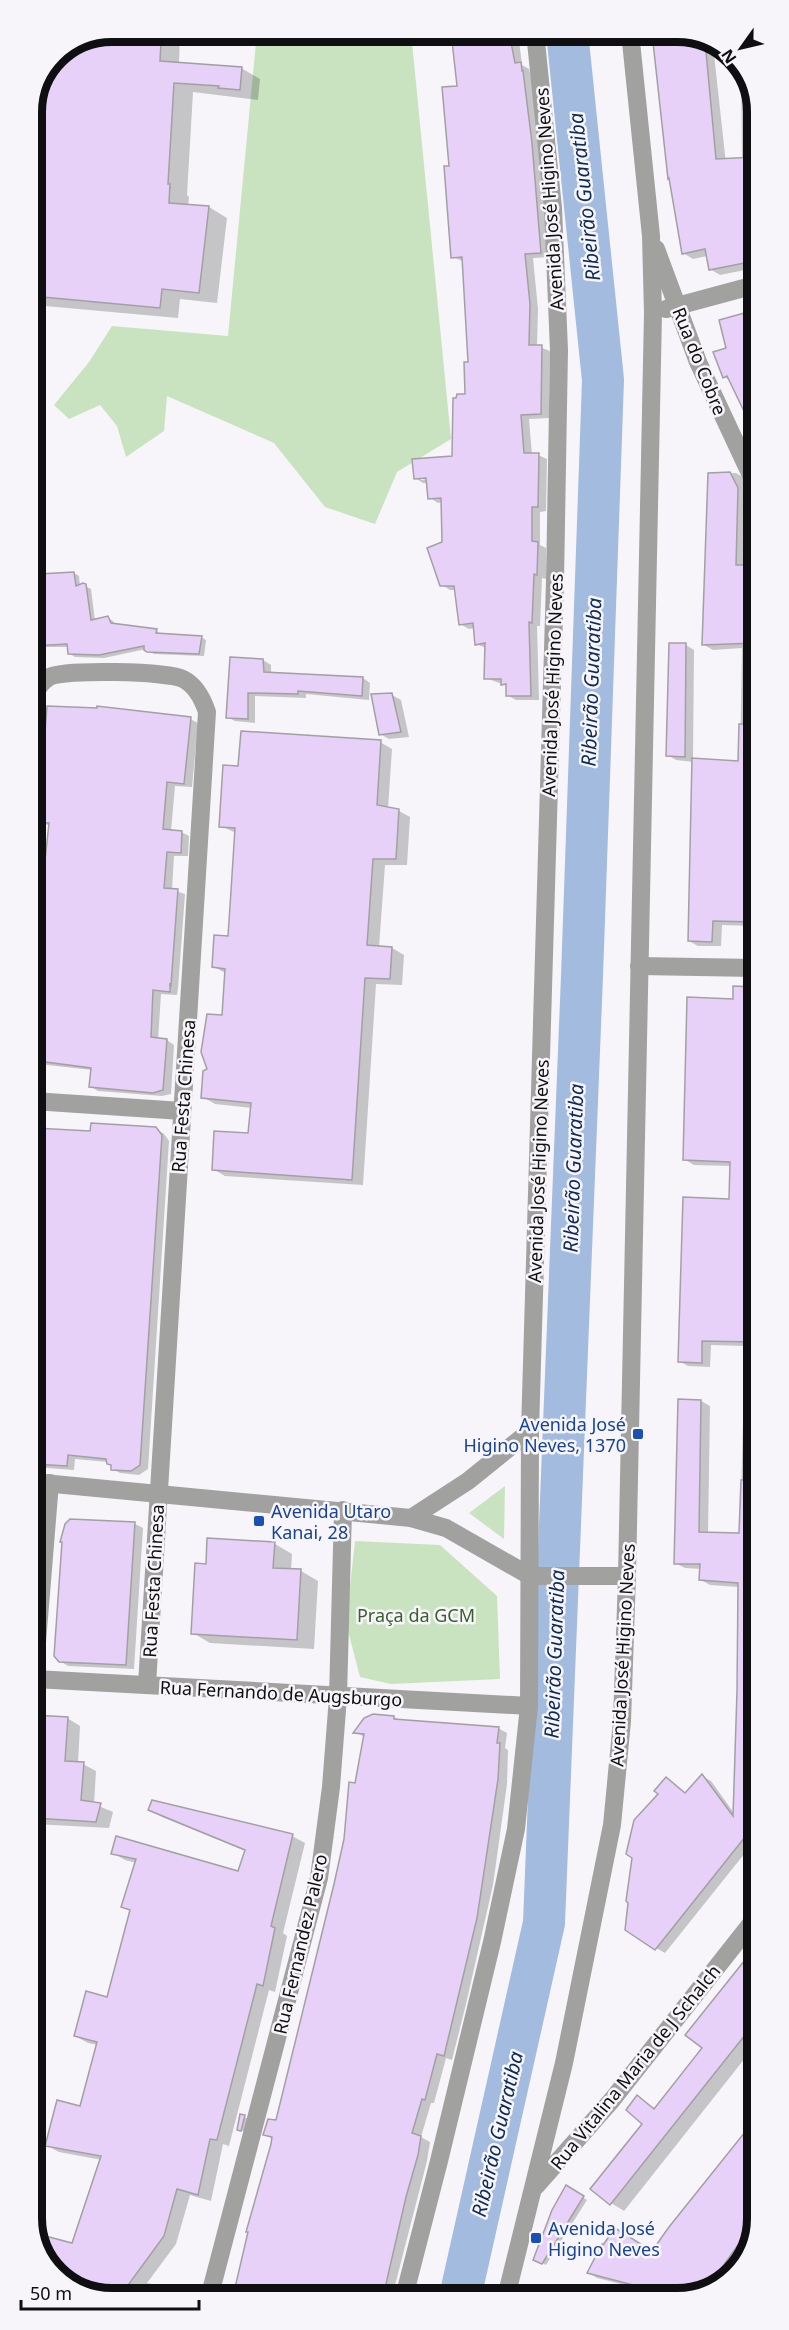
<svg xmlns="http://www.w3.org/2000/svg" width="789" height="2330" viewBox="0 0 789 2330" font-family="'Noto Sans',sans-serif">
  <rect width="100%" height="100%" fill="#f7f5f9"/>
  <g fill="#c9e3c1">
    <path d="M257,32H411L451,439L397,472L375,524L325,507L274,443L167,396L164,431L126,457L117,426L100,405L69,419L54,405L89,362L112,326L228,336Z"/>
    <path d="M505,1486L504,1539L469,1513Z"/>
    <path d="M355,1541L440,1545L497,1596L500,1679L391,1684L360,1677L346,1623Z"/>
  </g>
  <g fill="#0003" fill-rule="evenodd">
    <path d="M112,32H180L179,64L241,68L260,79L258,100L193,92L187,195L189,197L188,206L209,207L227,218L217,303L180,299L178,318L45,306L32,298L34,103L55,55Z"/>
    <path d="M452,32H518L522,65L529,69L531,77L546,212L549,257L533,258L538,309L537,346L550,351L549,418L529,419L532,455H538L547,459L546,511L540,512V545L546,548V579L542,578L540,626H537L539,700H516L507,695V686L486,678V648L476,644L475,628L469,629L460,624L456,590H450L442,585L443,502L438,503L430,498L428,483H423L415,478L454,457L466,396L469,363L464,262L453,257L450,167L459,87ZM421,477L434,478L421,480Z"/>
    <path d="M681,32L713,45L726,164L742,163L741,70L755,92V268L720,275L710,269L707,256L693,259L683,253Z"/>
    <path d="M755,312V446L743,423L750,419L731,381L724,377L728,348L721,321Z"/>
    <path d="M736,473L746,479L747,482L745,567L755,569L756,926L722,925L721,946H698L689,941L694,762L676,760L668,755L686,645L694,650L693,759L740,763L742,648L713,650L704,645L709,474Z"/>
    <path d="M74,573L79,576L80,586L83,585L91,589L95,621L108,618L113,621L115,625L156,630L161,635L201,637L206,640L204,656L154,654L146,649L104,658L75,657L70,654L69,647H32V595L44,593Z"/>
    <path d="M263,660L271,665V674L363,678L370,683L369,700L306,694V698L255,696V723L235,721L227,717Z"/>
    <path d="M392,695L401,700L409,737L389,739L380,734Z"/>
    <path d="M190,719L198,723L192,787L175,786L171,831L181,832L189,836L188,856H174L172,890L185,894L178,988L177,995L161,994L158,1040H167L174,1045L171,1094L162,1096L98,1091L90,1086L92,1070L47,1065L39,1060L40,1055L33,1054V962L38,939L33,936L36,880H44L50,826L39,821Z"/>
    <path d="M380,742L392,749L388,809L399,811L410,817L407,865H385L379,947L392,948L404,955L402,985L376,984L363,1185L225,1176L213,1169L249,1135L252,1108L215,1104L203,1097L223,1016L225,973L213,966L229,938L236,833L221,826L240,768Z"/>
    <path d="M755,980L757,1838L665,1953L656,1948L660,1794L667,1779L687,1794L702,1776L711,1781L734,1813L739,1691V1587L710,1585L701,1580V1569L685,1568L675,1563L679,1401H701L710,1406L708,1534L740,1535L745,1346L711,1345L710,1367L688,1366L679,1361L731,1201L732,1166L694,1165L684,1159L735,1000L755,988Z"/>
    <path d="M156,1129L164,1134L169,1141L148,1469L139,1475L120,1473L113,1469L108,1462L75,1459L74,1470L33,1467V1172L37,1130L92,1133Z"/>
    <path d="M70,1520L135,1524L143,1528L134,1669L68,1666L60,1661Z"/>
    <path d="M275,1544L292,1554L291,1570L301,1571L318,1581L314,1649L210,1643L193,1633L207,1565Z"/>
    <path d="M34,1716L67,1718L80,1726L78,1763L83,1764L96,1771L94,1804L113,1812L109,1828L34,1824Z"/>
    <path d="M394,1717L401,1721L498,1728L507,1733L505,1748L508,1750L507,1784L493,1885L466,2004L452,2060L446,2058L434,2103H431L421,2137L430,2142L427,2161L392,2297L248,2298L236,2291L273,2139L265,2135L277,2122L345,1839L365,1737L355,1732Z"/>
    <path d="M150,1810L292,1836L305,1843L283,1933L287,1936L275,1992L269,1990L229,2146L223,2144L211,2201L190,2195L176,2244L147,2283L170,2288L183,2295L182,2298H107L59,2279L34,2238L73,2245L102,2160L59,2152L46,2145L81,2108L98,2045L88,2043L75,2036L108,1999L131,1911L123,1906L136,1863L125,1860L113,1853L239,1872L246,1851L162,1817Z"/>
    <path d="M757,1948V2043L624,2211L611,2203L644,2123L638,2097L656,2109L704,2048L687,2035Z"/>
    <path d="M241,2116L249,2119L245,2132L238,2129Z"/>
    <path d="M757,2118V2218L746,2250L728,2275L697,2296H625L629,2286L597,2278L589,2273L653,2253L670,2228Z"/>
    <path d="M566,2187L587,2200L546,2265L535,2259Z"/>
    <path d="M531,2289L555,2294L559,2296L529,2297Z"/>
  </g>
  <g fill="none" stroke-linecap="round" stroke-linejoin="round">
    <path stroke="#a2bbdf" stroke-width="42" d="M460,2297L544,1923L582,976L603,380L567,32"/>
  </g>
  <g fill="#e7d1f8" stroke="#a2a0a4" stroke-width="1.5">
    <path d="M451,32H509L515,63L521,62L522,71H523L532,143L541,253L525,254L530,304L529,345H542L541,414L521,415L524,453H539L538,507H532V541L538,542L537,575L534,574L532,623L529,622L531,696H506V684L501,685V679H484L485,643L475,645L473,623L459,625L454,586H440L427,548L442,542L441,498L428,499L426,478L414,479L412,459L452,456L453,398H456L457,394H465L464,362H468L462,257L451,258L444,166H449L442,87L457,86Z"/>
    <path d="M680,32L705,41L716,159L755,157V185H752L755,261L709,270L705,249L682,254L669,178L668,179L652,33L681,42Z"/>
    <path d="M98,38L161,42L160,61L242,67L240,90L218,88L219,86L174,83L168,184H170L169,203L209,206L199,293L162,289L160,308L32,296V108L55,55Z"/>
    <path d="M755,310V434L727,376L723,378L713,352L726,348L719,320Z"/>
    <path d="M730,472L738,488L736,565H752V570L755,571L756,643L702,645L708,473Z"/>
    <path d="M74,572L76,586L83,583L86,584L91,620L108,616L111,623L157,629L156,633L202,636L199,654L147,652L144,650V646L99,655L68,654L67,644L32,646V593L42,592L39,574Z"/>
    <path d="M669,643H686L685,757L666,756Z"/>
    <path d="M230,657L263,659L264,672L363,677L362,696L298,691V694L248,693V719L226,718Z"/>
    <path d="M392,693L401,732L379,735L371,694Z"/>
    <path d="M47,706L97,708V706L191,717L184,784L167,782L163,829L182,831L181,853L167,852L164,888L178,889L171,985L170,983V992L153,990L151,1037L167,1039L163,1090L153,1093L89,1087L91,1068L38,1061L39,1052L33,1051L34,878L43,879L49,823L38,822Z"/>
    <path d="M739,724H756V922L713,921L712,942L688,941L692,758L738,761Z"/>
    <path d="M241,731L381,740L377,805L399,809L396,859H373L367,945L392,947L390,979L365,978L352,1180L212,1170L214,1131L248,1133L251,1103L201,1098L203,1071L207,1069L201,1052L207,1014L222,1015L225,969L212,967L214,935L228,936L231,891L235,828L219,827L223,765L238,766Z"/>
    <path d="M733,986L756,987V1342L702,1341V1363L678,1362L683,1197L729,1199L730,1162L683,1160L687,997L733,999Z"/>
    <path d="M91,1123L156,1127L162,1135L140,1465L131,1471L111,1470V1465L107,1464L106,1459L68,1455L67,1466L33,1464V1148L35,1128L90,1131Z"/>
    <path d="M678,1399L701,1400L699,1532L739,1533L741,1480H757V1822L655,1950L625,1930L628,1903L626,1901L632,1858L626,1854L634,1820L658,1794L654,1791L666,1777L685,1793L702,1774L733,1816L737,1691L738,1583L699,1580L700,1564H674Z"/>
    <path d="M70,1519L135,1522L126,1665L59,1662L54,1656L62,1542H60L65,1524Z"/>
    <path d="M207,1538L275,1542L273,1568L301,1569L297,1640L191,1634L195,1563L206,1564Z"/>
    <path d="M373,1714L394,1716V1719L499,1727L497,1743H500L498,1779L477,1918L444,2056L437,2054L425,2100L422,2099L412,2133L421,2136L418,2155L406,2197L383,2297L250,2298L234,2292L248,2232H246L271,2144L272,2137L263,2135L268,2119L276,2120L334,1884L344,1839L349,1782L355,1783L364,1734L353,1733L364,1718Z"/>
    <path d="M34,1715L68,1717L65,1761L84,1762L81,1800L101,1803L96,1822L34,1818Z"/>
    <path d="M152,1800L293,1834L271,1926L275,1928L263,1986L257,1984L217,2140L210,2139L198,2195L177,2189L164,2236L123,2292L58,2277L34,2238V2233L72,2243L101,2156L45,2146L57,2100L80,2106L97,2042L74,2036L86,1991L107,1997L130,1910L121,1907L136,1859L111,1854L116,1836L238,1871L245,1850L148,1810Z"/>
    <path d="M757,1945V2036L749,2030L610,2205L590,2189L642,2124L626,2110L637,2095L654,2109L702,2048L685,2035Z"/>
    <path d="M240,2114L245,2115L241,2131L237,2130Z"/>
    <path d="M757,2117L758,2218L749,2243L743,2238L705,2291L697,2296H637L641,2287L587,2273L602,2244L603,2245L615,2228L652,2251L669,2227Z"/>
    <path d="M566,2185L584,2196L542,2264L533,2260L552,2210Z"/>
  </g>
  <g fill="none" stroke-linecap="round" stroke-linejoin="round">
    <g stroke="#a1a29f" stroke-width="18">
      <path d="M656,249L698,362L755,484"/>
      <path d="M666,309L755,285"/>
      <path d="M32,698C36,690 41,682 49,677C64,669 167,671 183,679C195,685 203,700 207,712L147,1685"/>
      <path d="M639,966L756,968"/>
      <path d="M33,1101L182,1111"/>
      <path d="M33,1482L411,1518L446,1528L530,1576H627"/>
      <path d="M411,1518L468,1481L530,1431"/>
      <path d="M34,1679L529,1706"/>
      <path d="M34,1679L50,1483"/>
      <path d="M536,2186L612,2100L757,1916"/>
      <path d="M404,2297L439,2161L492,1942L516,1829L529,1706L530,1431L555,581L559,350L553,208L535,32"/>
      <path d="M506,2297L564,2063L612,1825L622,1721L627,1576L653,313L651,236L630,32"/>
      <path d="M209,2298L319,1878L331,1787L338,1697L343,1510"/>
    </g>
  </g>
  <g fill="#1a4fb4" stroke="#f7f5f9" stroke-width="2">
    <rect x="632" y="1428" width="12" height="12" rx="3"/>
    <rect x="253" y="1515" width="12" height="12" rx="3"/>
    <rect x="530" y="2232" width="12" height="12" rx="3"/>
  </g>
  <g text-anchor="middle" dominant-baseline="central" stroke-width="5" stroke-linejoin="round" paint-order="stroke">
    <g font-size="18" fill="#0f0e10" stroke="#f7f5f9">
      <text transform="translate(549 199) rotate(-94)">Avenida José Higino Neves</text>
      <text transform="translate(700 361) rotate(68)">Rua do Cobre</text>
      <text transform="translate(552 685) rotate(-88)">Avenida José Higino Neves</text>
      <text transform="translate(183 1096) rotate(-86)">Rua Festa Chinesa</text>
      <text transform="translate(538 1171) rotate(-88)">Avenida José Higino Neves</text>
      <text transform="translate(153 1581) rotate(-87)">Rua Festa Chinesa</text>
      <text transform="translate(622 1655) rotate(-87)">Avenida José Higino Neves</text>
      <text transform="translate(281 1693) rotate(3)">Rua Fernando de Augsburgo</text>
      <text transform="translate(300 1944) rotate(-77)">Rua Fernandez Palero</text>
      <text transform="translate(635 2067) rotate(-51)">Rua Vitalina Maria de J Schalch</text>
    </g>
    <g font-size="18" fill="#164399" stroke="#f7f5f9" text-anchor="start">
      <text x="626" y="1424" text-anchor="end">Avenida José<tspan x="626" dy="21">Higino Neves, 1370</tspan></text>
      <text x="271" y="1511">Avenida Utaro<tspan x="271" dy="21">Kanai, 28</tspan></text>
      <text x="548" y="2228">Avenida José<tspan x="548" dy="21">Higino Neves</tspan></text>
    </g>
    <g font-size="18" fill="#3b602e" stroke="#f7f5f9">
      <text x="416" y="1615">Praça da GCM</text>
    </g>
    <g font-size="20" font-style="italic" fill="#0b2a57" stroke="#f7f5f9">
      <text transform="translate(584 197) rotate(-96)">Ribeirão Guaratiba</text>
      <text transform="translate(591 682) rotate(-88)">Ribeirão Guaratiba</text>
      <text transform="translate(573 1168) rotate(-88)">Ribeirão Guaratiba</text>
      <text transform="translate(554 1654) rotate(-88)">Ribeirão Guaratiba</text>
      <text transform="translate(497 2134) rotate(-77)">Ribeirão Guaratiba</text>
    </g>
  </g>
  <path d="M0 0H789V2330H0ZM112 42H677A70 70 0 0 1 747 112V2218A70 70 0 0 1 677 2288H112A70 70 0 0 1 42 2218V112A70 70 0 0 1 112 42Z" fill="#f7f5f9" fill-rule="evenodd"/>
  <path fill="none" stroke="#0f0e10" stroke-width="8" d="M112 42H677A70 70 0 0 1 747 112V2218A70 70 0 0 1 677 2288H112A70 70 0 0 1 42 2218V112A70 70 0 0 1 112 42Z"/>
  <g transform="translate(741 48) rotate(236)" stroke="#f7f5f9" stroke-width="4.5" paint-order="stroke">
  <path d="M0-4.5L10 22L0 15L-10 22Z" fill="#0f0e10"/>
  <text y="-9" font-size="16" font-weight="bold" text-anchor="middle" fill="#0f0e10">N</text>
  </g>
  <path d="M21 2300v9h178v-9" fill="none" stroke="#0f0e10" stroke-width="3"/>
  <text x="30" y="2300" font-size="18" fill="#0f0e10" stroke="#f7f5f9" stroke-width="4.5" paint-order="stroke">50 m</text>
</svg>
